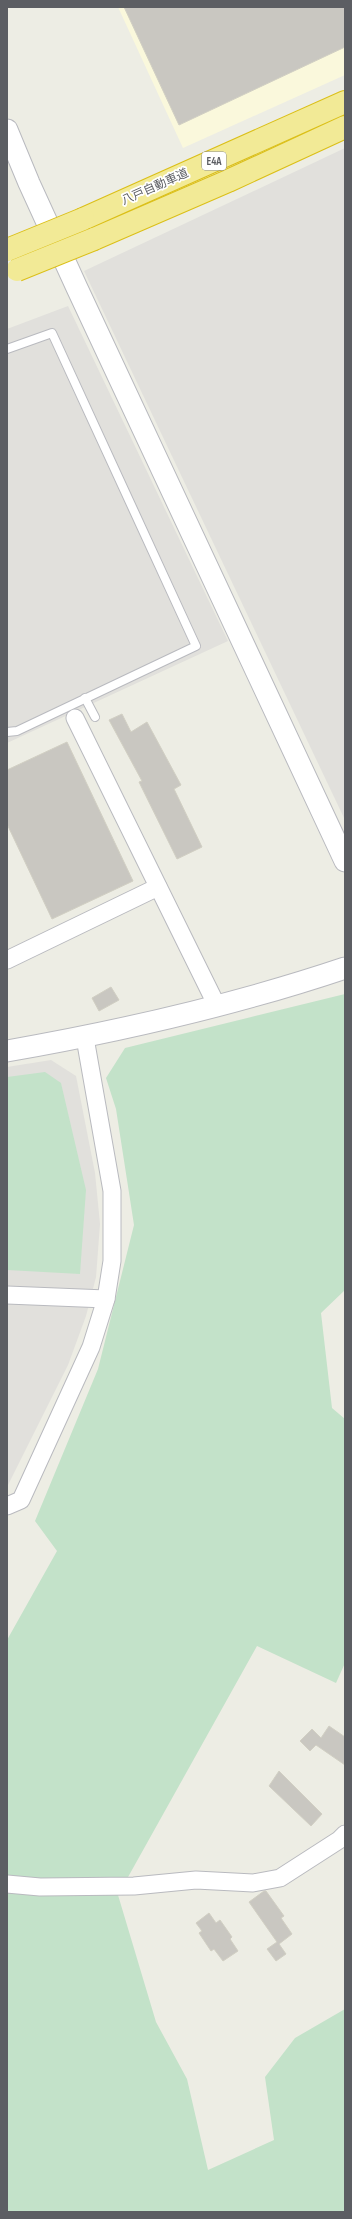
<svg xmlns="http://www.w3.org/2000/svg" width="352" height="2219" viewBox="0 0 352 2219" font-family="'Sofia Sans Condensed','Noto Sans JP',sans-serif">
  <rect width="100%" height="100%" fill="#edede4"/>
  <path fill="#faf8dc" d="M118,7H345V75L183,148Z"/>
  <g fill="#e1e0dc">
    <path d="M345,148V820L84,271Z"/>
    <path d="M68,306L228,641L7,743V329Z"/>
    <path d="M51,1060L76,1076L95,1173L100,1224L96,1277L86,1316L68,1365L7,1487V1067Z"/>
  </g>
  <g fill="#c3e2c9">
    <path d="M345,994V1290L321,1313L332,1408L345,1419V1663L336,1683L257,1646L118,1895L156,2022L187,2079L208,2170L274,2140L265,2077L295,2038L345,2009V2212H7V1640L57,1551L35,1521L98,1369L134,1225L116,1109L106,1078L125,1048Z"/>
    <path d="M45,1072L61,1083L86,1190L80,1274L7,1270V1077Z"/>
  </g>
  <g fill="#c9c7c1" stroke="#d1cfc3">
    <path d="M124,7H345V47L179,125Z"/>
    <path d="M122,714L131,732L147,722L181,785L174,789L202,847L177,859L139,782L142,781L109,720Z"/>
    <path d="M67,742L133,881L52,919L7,824V770Z"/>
    <path d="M111,987L119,1000L99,1011L92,998Z"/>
    <path d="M329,1726L345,1737V1765L316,1745L310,1751L300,1741L312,1729L321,1738Z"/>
    <path d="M279,1771L322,1814L311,1826L269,1786Z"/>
    <path d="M264,1891H266L284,1916L281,1918L292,1934L279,1944L286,1954L276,1961L267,1949L277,1942L249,1902Z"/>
    <path d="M209,1913L216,1923L220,1920L232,1937L230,1939L238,1951L223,1961L214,1949L211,1951L199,1933L202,1931L196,1923Z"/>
  </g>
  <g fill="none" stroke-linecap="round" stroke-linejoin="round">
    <defs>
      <g id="service">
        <path d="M7,349L52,333L196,646L17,731L7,732"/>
        <path d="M85,698L95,717"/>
      </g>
      <g id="minor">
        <path d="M75,718L217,1006"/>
        <path d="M7,960L158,887"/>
        <path d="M7,1295L106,1299"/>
        <path d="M7,1506L21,1500L91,1347L106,1299L112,1261V1191L85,1038"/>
        <path d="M7,1884L40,1887L134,1886L196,1880L253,1883L280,1878L339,1840L345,1834"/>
      </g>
      <g id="tertiary">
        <path d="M7,130L29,183L77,288L345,861"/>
        <path d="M7,1051C121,1031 235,1005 345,968"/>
      </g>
      <g id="motorway">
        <path d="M83,219L345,102"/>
        <path d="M94,239L228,181L345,127"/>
      </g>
    </defs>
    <use href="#service" stroke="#b9babf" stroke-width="10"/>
    <use href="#minor" stroke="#b9babf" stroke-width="19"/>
    <use href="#tertiary" stroke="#b9babf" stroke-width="23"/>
    <use href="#motorway" stroke="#dbbf17" stroke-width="24"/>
    <use href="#service" stroke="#fff" stroke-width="8"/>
    <use href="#minor" stroke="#fff" stroke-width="17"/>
    <use href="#tertiary" stroke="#fff" stroke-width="21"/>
    <use href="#motorway" stroke="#f2ea96" stroke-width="22"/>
    <defs>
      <g id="motorway-bridge">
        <path d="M7,250L83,219"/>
        <path d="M17,270L94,239"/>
      </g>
    </defs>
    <use href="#motorway-bridge" stroke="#dbbf17" stroke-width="24" stroke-linecap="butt"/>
    <use href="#motorway-bridge" stroke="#f2ea96" stroke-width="22"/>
  </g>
  <g text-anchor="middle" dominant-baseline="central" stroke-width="3.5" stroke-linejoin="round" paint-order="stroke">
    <rect fill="#fff" stroke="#8d8e92" stroke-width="1" x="202" y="152" width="24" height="18" rx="3"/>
    <g font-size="11" font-weight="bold" fill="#5c5e63">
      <text x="214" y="161">E4A</text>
    </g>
    <g font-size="12" fill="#5c5e63" stroke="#fff">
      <text transform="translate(155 187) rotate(-24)">八戸自動車道</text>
    </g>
  </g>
  <rect width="352" height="2219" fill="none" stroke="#5c5e63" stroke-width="16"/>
</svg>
